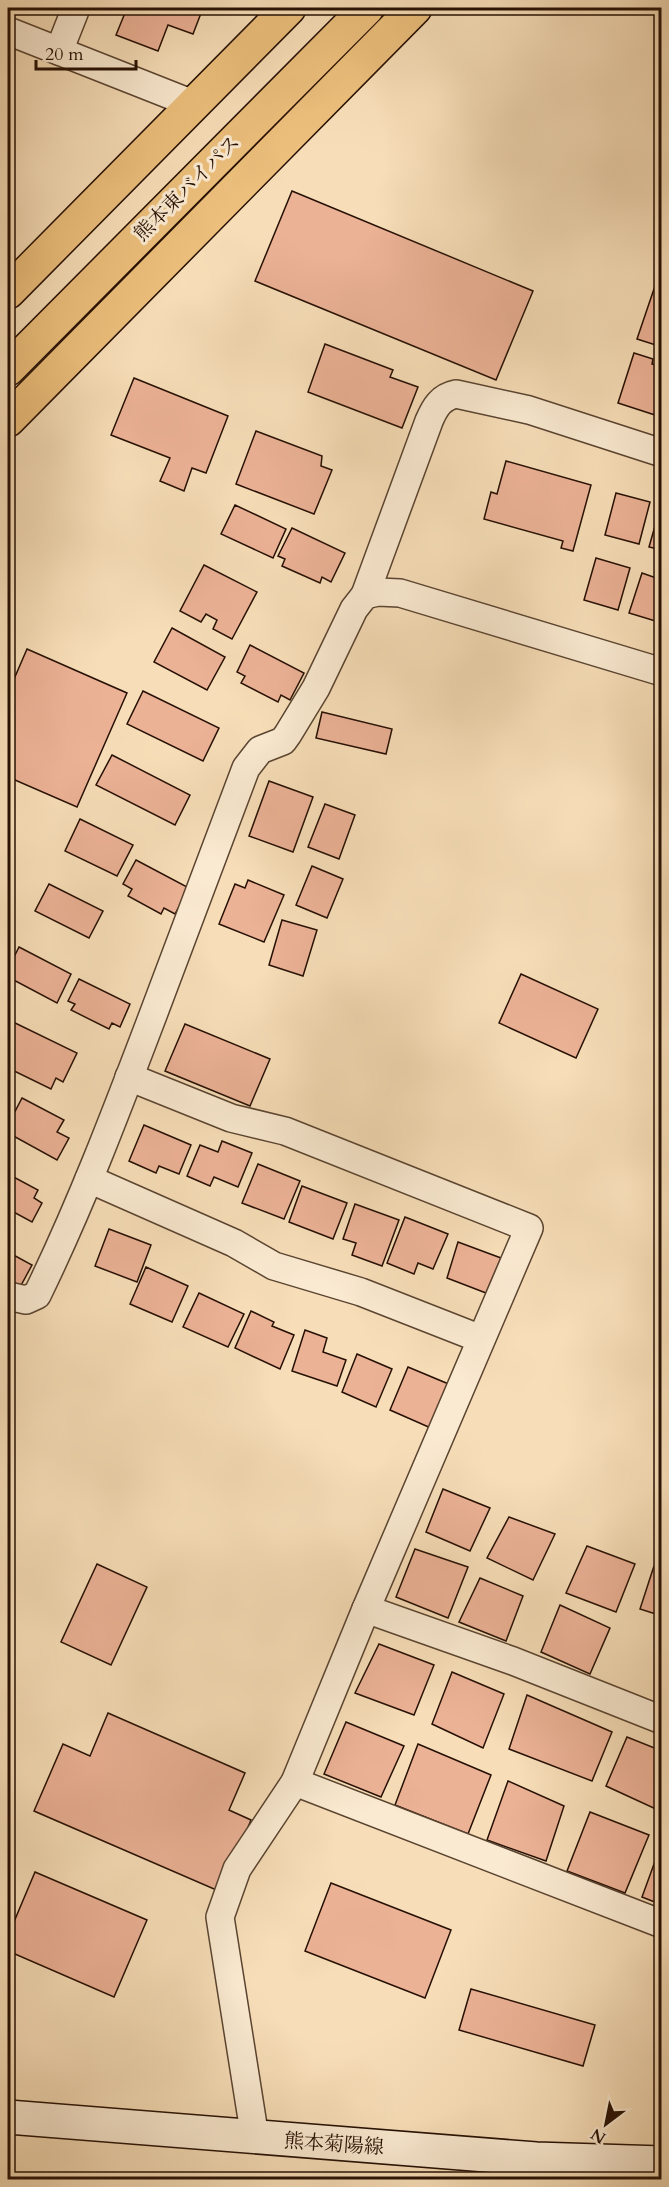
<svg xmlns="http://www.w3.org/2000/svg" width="669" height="2187" viewBox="0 0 669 2187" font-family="Cardo,'Noto Serif JP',serif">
  <rect width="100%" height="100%" fill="#f7deb8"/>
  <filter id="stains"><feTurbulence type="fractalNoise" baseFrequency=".00333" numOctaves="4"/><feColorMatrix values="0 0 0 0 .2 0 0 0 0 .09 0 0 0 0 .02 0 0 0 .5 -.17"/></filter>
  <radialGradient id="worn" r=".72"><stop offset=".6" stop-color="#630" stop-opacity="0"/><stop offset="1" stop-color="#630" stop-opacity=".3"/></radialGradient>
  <g fill="#ecb296" stroke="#261004" stroke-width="1.5">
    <path d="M127,8H203L193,34L168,25L158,51L116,35Z"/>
    <path d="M292,191L533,291L496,380L255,281Z"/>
    <path d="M655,286L662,288V347L637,339Z"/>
    <path d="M325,344L393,370L390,377L418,387L402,428L308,392Z"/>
    <path d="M634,353L653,359L652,364L662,367V394L655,415L618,403Z"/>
    <path d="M134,378L228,416L206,473L192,468L184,491L160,481L170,458L111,435Z"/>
    <path d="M256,431L322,456L321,466L332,470L314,514L236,484Z"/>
    <path d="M506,461L591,485L573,551L561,548L563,541L484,519L491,492L497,494Z"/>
    <path d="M616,493L650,502L639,544L605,535Z"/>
    <path d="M235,505L286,529L273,558L221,534Z"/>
    <path d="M661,505H662V550L649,547Z"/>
    <path d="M292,528L345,553L331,582L322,577L320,583L282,566L285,559L278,556Z"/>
    <path d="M596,558L630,568L618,610L584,600Z"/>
    <path d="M204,565L257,592L232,639L213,629L217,620L206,614L201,622L180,611Z"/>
    <path d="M642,573L662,580V623L629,613Z"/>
    <path d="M172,628L225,657L207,690L154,662Z"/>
    <path d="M250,645L304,673L290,700L281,695L278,702L241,683L245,676L237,672Z"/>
    <path d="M27,649L127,693L77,807L8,777V693Z"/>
    <path d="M143,691L219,728L203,761L127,724Z"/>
    <path d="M322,712L392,729L386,754L316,738Z"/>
    <path d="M112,755L190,795L175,825L96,785Z"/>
    <path d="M269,781L313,797L293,852L249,836Z"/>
    <path d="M325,804L355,815L339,859L308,847Z"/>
    <path d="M80,819L133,845L117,876L65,851Z"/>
    <path d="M136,860L189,888L175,914L164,908L161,914L128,896L132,889L123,884Z"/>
    <path d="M312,866L343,879L327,918L296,905Z"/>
    <path d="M248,880L284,895L264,942L219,924L235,884L245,888Z"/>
    <path d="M49,884L103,911L89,938L35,911Z"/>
    <path d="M282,920L317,930L303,976L269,965Z"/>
    <path d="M19,947L71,974L57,1003L8,977V969Z"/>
    <path d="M521,974L598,1009L576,1058L499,1023Z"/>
    <path d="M79,979L130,1004L120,1027L112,1023L109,1029L71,1010L75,1004L68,1001Z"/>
    <path d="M11,1021L77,1053L63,1082L56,1078L51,1089L8,1068V1027Z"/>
    <path d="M185,1024L270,1059L250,1106L165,1071Z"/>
    <path d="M22,1098L64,1120L57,1132L69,1138L57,1160L8,1133V1125Z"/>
    <path d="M144,1125L191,1145L179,1174L159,1166L156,1173L129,1161Z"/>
    <path d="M222,1141L252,1153L238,1187L214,1177L210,1186L187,1176L200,1145L218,1152Z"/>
    <path d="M258,1164L300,1181L284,1219L242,1203Z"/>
    <path d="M8,1174L38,1190L34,1198L42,1203L32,1222L8,1209Z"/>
    <path d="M302,1186L347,1203L333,1239L289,1222Z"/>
    <path d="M355,1204L399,1220L382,1266L352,1255L356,1243L343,1239Z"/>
    <path d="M405,1217L448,1234L433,1269L418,1263L414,1274L387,1263Z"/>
    <path d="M109,1229L151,1245L137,1282L95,1266Z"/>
    <path d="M458,1242L501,1258L486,1293L447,1278Z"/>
    <path d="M8,1252L32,1265L19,1289L8,1283Z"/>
    <path d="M146,1267L188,1286L172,1322L130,1304Z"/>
    <path d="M199,1293L244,1314L228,1347L183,1327Z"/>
    <path d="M251,1311L274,1322L272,1326L294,1335L280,1369L235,1348Z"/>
    <path d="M305,1330L327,1338L323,1352L346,1360L337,1386L292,1371Z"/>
    <path d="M357,1354L392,1369L376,1407L342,1392Z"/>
    <path d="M408,1367L451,1385L433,1429L390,1410Z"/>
    <path d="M443,1489L490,1508L470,1551L426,1532Z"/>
    <path d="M509,1517L555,1534L533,1580L487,1558Z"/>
    <path d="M587,1546L635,1564L616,1612L566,1593Z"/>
    <path d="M415,1549L468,1567L448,1618L396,1597Z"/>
    <path d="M97,1564L147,1587L111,1665L61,1642Z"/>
    <path d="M654,1566L662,1568V1616L640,1609Z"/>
    <path d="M480,1578L523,1596L506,1641L459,1622Z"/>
    <path d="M560,1605L610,1628L590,1674L541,1652Z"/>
    <path d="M379,1644L434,1665L414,1715L355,1693Z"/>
    <path d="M452,1672L504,1694L483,1748L432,1724Z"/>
    <path d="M527,1695L612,1732L592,1781L509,1749Z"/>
    <path d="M108,1713L245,1773L229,1810L251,1820L221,1892L34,1811L63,1744L90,1756Z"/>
    <path d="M346,1722L404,1746L381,1797L324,1774Z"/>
    <path d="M627,1737L662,1751V1801L658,1810L606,1786Z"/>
    <path d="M418,1744L491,1775L468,1834L395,1805Z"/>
    <path d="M508,1781L564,1806L546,1861L487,1840Z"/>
    <path d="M590,1812L649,1835L625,1893L567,1871Z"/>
    <path d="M662,1842V1905L642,1897Z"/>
    <path d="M35,1872L147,1920L114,1997L8,1951V1936Z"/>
    <path d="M331,1883L451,1930L425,1998L305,1951Z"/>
    <path d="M471,1989L595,2025L583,2066L459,2030Z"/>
  </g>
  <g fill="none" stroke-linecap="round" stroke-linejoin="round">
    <defs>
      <g id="minor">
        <path d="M8,31L193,104"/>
        <path d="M59,51L76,8"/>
        <path d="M365,595L429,421C435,407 441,397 456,394L529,410L662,453"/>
        <path d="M129,1077L231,1118L285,1131L529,1228L366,1609L295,1782L237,1869L220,1917L255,2138"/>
        <path d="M89,1179L234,1243L274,1266L361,1292L481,1339"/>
        <path d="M8,1296L26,1300L37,1295C80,1207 115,1115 150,1023C182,938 214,853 246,768L260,750L283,741L288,734L316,688L354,609L365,595L378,592L400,593L662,672"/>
        <path d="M366,1609L513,1661L662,1720"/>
        <path d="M295,1782L662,1924"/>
      </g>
      <path id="secondary" d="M8,2117L536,2159L662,2163"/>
      <g id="trunk">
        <path d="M8,292L289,8"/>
        <path d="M8,369L367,8"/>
        <path d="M8,420L415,8"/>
      </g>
    </defs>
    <use href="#minor" stroke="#5a4431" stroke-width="30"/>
    <use href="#secondary" stroke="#261004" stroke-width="36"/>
    <use href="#trunk" stroke="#261004" stroke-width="36"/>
    <use href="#minor" stroke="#faead1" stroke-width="27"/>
    <use href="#secondary" stroke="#faead1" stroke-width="33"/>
    <use href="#trunk" stroke="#ecbf7c" stroke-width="33"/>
  </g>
  <g text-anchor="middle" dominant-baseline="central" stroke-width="6" stroke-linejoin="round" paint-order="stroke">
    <g font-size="20" fill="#261004" stroke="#faead1">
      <text transform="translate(187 188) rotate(-45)">熊本東バイパス</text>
      <text transform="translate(334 2144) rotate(4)">熊本菊陽線</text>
    </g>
  </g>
  <rect width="669" height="2187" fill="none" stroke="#f7deb8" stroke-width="30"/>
  <rect x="9" y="9" width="651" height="2169" fill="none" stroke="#261004" stroke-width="3"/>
  <rect x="15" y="15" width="639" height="2157" fill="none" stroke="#261004" stroke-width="1.5"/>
  <g transform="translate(606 2124) rotate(212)" stroke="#faead1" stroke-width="4.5" paint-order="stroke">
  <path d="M0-4.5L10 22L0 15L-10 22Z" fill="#261004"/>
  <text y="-9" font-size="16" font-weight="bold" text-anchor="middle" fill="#261004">N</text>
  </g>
  <path d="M36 60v9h100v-9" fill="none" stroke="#261004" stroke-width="3"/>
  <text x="45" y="60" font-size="18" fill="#261004" stroke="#faead1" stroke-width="4.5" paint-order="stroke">20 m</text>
  <rect width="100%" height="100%" filter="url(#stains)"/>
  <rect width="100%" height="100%" fill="url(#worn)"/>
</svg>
